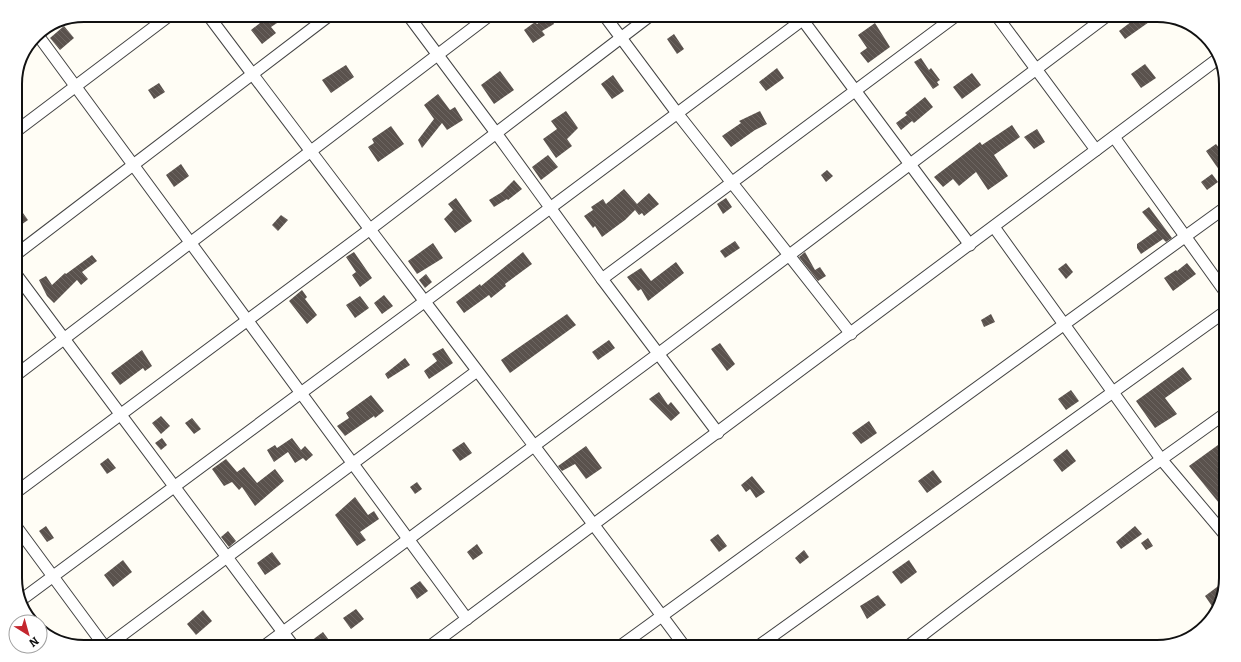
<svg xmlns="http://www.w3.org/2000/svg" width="1241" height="662" viewBox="0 0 1241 662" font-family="Bitter,serif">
  <defs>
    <pattern id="building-back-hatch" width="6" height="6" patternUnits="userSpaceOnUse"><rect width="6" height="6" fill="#5a524d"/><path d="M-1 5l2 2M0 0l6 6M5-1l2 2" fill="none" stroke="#6d6662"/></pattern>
  </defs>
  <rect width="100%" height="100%" fill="#fffdf5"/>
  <g fill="url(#building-back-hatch)">
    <path d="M273,15H289L271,27L276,33L262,44L251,30L265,19Z"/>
    <path d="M1140,15H1159L1125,39L1119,31Z"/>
    <path d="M550,16L554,24L542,31L545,35L533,43L524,30L535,22L537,24Z"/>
    <path d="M875,23L890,47L868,63L860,53L867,48L858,35Z"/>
    <path d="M64,26L74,38L60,50L50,38Z"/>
    <path d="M674,34L684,49L677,54L667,39Z"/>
    <path d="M921,58L929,70L931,68L940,80L937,82L939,85L933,89L914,62Z"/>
    <path d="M1145,64L1156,78L1141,88L1131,74Z"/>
    <path d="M346,65L354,77L331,93L322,80Z"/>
    <path d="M777,68L784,78L766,91L759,82Z"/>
    <path d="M500,71L514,90L494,104L481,85Z"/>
    <path d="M972,73L981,85L962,99L953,87Z"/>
    <path d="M613,75L624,91L612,99L601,84Z"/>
    <path d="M159,83L165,92L154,99L148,90Z"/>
    <path d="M438,94L450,110L455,107L463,120L447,130L442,123L422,148L418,140L434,119L424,105Z"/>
    <path d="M925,97L933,107L914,123L912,121L901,130L896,123L907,115L905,113Z"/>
    <path d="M566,111L578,128L567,139L572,146L556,158L543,139L557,129L551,121Z"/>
    <path d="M760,111L767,124L755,130L731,147L722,136L741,123L739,121Z"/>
    <path d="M1012,125L1020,137L994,155L1008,176L988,190L976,172L959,186L953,179L943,187L934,177L980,142L982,145Z"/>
    <path d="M391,126L404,144L378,162L368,147L374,143L372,139Z"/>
    <path d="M1037,129L1045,142L1034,149L1024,137Z"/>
    <path d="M1216,144L1226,157V180L1206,151Z"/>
    <path d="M548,155L558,167L541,180L532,167Z"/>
    <path d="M181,164L189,176L174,187L166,175Z"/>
    <path d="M827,170L833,176L826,182L821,175Z"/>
    <path d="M1212,174L1218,182L1207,190L1201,182Z"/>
    <path d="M514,180L522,189L508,200L507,199L494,207L489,200L502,192Z"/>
    <path d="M624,189L637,204L649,193L659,204L644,216L642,213L639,215L635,210L625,220L602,237L595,226L593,228L584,216L593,210L591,207L603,199L606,204Z"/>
    <path d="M456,198L472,221L455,233L444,219L453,210L448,204Z"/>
    <path d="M726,198L732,207L723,214L717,204Z"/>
    <path d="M15,202L28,220L15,229Z"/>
    <path d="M1149,207L1172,238L1166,242L1163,239L1141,254L1137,248V244L1157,230L1142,212Z"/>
    <path d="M281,215L288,220L278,231L272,225Z"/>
    <path d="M735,241L740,248L725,258L720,251Z"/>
    <path d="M433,243L443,258L417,274L408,261Z"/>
    <path d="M354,252L372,278L360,287L352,275L356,272L346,257Z"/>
    <path d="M523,252L532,264L505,284L506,286L491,298L489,295L464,313L456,302L480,284L481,286Z"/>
    <path d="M805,252L815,270L820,267L826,276L818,281L799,257Z"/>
    <path d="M92,255L97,261L82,272L88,279L81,285L77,280L54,303L47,296L39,280L46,276L52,285L65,273L66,274Z"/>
    <path d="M676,262L684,273L648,301L641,289L638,291L627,277L641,268L651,281Z"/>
    <path d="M1066,263L1073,272L1066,279L1058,269Z"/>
    <path d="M1187,263L1196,274L1173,291L1164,278L1176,270L1177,271Z"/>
    <path d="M426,274L432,282L425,288L419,280Z"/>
    <path d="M302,290L307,297L305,299L317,315L307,324L289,301Z"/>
    <path d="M384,295L393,306L382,314L374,303Z"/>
    <path d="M360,296L369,308L355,318L346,305Z"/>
    <path d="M567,314L576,325L510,373L501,360Z"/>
    <path d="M991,314L995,322L984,327L981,320Z"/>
    <path d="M609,340L615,348L598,360L592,352Z"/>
    <path d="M720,343L735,364L727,371L711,349Z"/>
    <path d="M443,348L453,363L429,379L424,371L437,361L432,354Z"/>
    <path d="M142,350L152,366L145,371L143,368L120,385L111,373Z"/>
    <path d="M405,358L410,365L388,379L385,374Z"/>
    <path d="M1183,367L1192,379L1165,398L1177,414L1155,428L1136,401Z"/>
    <path d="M1071,390L1079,401L1066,410L1058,399Z"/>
    <path d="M659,392L668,405L671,402L680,413L671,421L649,399Z"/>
    <path d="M371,395L384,411L375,418L374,416L345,436L337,426L349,418L346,413Z"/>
    <path d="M161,416L170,426L161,434L152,423Z"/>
    <path d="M192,418L201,429L194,434L185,423Z"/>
    <path d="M869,421L877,433L861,444L852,433Z"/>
    <path d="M162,438L167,445L161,450L155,443Z"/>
    <path d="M292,438L301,450L305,446L313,455L306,461L303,458L295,463L288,452L274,462L267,450L275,445L277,448Z"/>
    <path d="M464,442L472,453L460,461L452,450Z"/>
    <path d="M1218,445L1226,457V497L1219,503L1189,466Z"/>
    <path d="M586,446L602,468L586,479L575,464L562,471L558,466Z"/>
    <path d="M1067,449L1076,461L1062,472L1053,460Z"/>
    <path d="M108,458L116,468L107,474L100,464Z"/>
    <path d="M226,459L237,472L244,467L257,483L275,469L284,481L255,506L242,487L239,490L232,482L224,486L212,469Z"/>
    <path d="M933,470L942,482L927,493L918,481Z"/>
    <path d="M752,476L765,492L756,498L750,489L746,492L741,485Z"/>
    <path d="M417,482L422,489L415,494L410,487Z"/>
    <path d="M355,497L368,515L374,511L379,519L360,532L366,540L357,546L335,515Z"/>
    <path d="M46,526L54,538L47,542L39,531Z"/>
    <path d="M1135,526L1142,534L1121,549L1116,542Z"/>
    <path d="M228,531L236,541L229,547L221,537Z"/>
    <path d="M718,534L727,546L719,552L710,540Z"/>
    <path d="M1148,538L1153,546L1146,550L1141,543Z"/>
    <path d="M477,544L483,553L473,560L467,552Z"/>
    <path d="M804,550L809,557L800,564L795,558Z"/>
    <path d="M272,552L281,564L265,575L257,563Z"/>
    <path d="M123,560L132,572L113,587L104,575Z"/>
    <path d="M909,560L917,572L901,584L892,572Z"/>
    <path d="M420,581L428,591L417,599L410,588Z"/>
    <path d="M1225,581L1219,609L1216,612L1205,596Z"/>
    <path d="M878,595L886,605L867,619L860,606Z"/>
    <path d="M356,609L364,619L351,629L343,618Z"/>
    <path d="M203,610L212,621L196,635L187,624Z"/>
    <path d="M323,632L334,647H303Z"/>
  </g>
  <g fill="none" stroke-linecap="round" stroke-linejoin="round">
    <defs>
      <g id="street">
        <path d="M208,15C366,226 528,435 685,647"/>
        <path d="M408,15L496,133L602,279"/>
        <path d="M604,15L677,113L851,334"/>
        <path d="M799,15L970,245"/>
        <path d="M996,15L1096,150L1219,58"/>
        <path d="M37,34L467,619"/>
        <path d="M15,132L170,15"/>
        <path d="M1114,137L1223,289"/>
        <path d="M994,227L1161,459L1226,536"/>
        <path d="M15,255L330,15"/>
        <path d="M15,273L294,647"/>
        <path d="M15,376L490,15"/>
        <path d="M718,433L602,279L957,15"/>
        <path d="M15,493L369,230L651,15"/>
        <path d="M15,525L105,647"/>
        <path d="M21,600L424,302L809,15"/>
        <path d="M106,647L477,371"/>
        <path d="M263,647L658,354L1108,15"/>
        <path d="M429,647L1096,150"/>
        <path d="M619,647L1226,207"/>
        <path d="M757,647L1226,311"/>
        <path d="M907,647C1011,566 1119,490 1226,413"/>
      </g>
    </defs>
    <use href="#street" stroke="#444" stroke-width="13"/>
    <use href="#street" stroke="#fff" stroke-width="11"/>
  </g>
  <path d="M0 0H1241V662H0ZM84 22H1157A62 62 0 0 1 1219 84V578A62 62 0 0 1 1157 640H84A62 62 0 0 1 22 578V84A62 62 0 0 1 84 22Z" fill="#fff" fill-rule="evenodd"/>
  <path fill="none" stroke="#111" stroke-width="2" d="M84 22H1157A62 62 0 0 1 1219 84V578A62 62 0 0 1 1157 640H84A62 62 0 0 1 22 578V84A62 62 0 0 1 84 22Z"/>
  <g transform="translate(28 634) rotate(143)"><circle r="19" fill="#ffffff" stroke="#a0a0a0"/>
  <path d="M0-3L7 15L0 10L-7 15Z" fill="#c4262e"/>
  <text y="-6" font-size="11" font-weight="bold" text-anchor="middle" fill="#111111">N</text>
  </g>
</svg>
